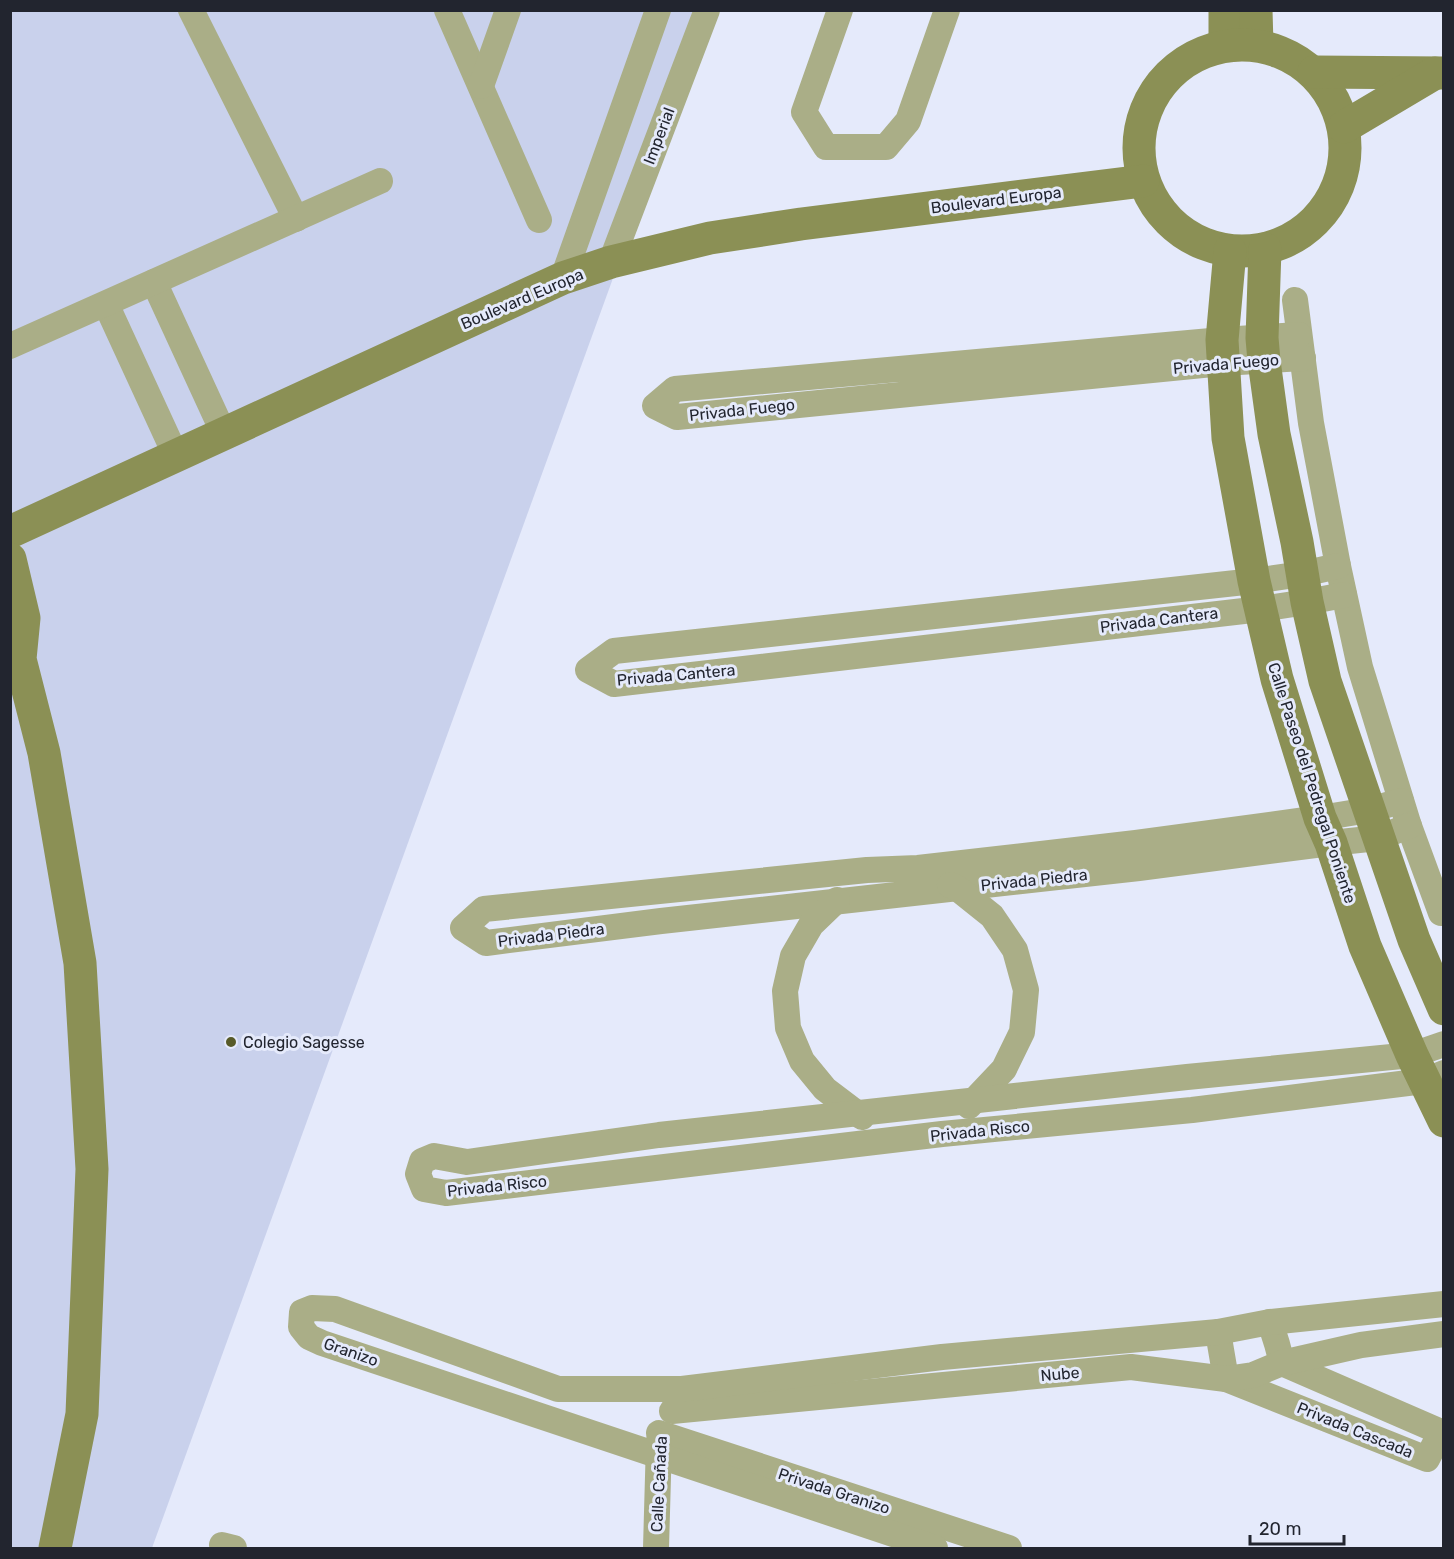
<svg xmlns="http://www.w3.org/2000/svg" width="1454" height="1559" viewBox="0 0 1454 1559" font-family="Rubik,sans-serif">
  <rect width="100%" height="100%" fill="#e5eafb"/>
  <path fill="#c9d1ec" d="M11,11H710L152,1548H11Z"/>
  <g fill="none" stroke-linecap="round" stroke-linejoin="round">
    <g stroke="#aaae87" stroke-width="26">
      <path d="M191,10L296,219"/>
      <path d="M447,10L539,220"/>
      <path d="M840,10L804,112L826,147H886L908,121L947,10"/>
      <path d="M481,86L508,10"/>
      <path d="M611,262L707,10"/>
      <path d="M563,278L658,10"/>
      <path d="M154,282L224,434"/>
      <path d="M1295,300L1311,423L1338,566L1360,667L1409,826L1441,913"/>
      <path d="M106,304L176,456"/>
      <path d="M1299,335L1222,340L675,389L655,406L677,417L1223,363L1303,358"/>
      <path d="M10,346L380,181"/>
      <path d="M1338,566L1302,574L1254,581L614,651L588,670L614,684L1261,609L1307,602L1344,595"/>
      <path d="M1401,801L1369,810L1320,818L1136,843L918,868L867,870L484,909L463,928L486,943L661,921L1139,868L1331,843L1378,838L1409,826"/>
      <path d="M950,885L957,888L992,916L1015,950L1026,990L1022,1032L1004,1069L969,1106"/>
      <path d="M837,900L811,925L793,956L785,991L788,1028L802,1061L825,1089L862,1117"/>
      <path d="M1444,1044L1412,1055L1187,1077L659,1135L467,1162L434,1156L422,1161L418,1174L424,1189L446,1193L942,1134L1192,1110L1424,1081L1444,1073"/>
      <path d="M1218,1332L1226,1379L1427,1459L1441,1432L1282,1363L1277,1344L1270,1322"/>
      <path d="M672,1411L1131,1367L1226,1379L1253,1375L1282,1363L1361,1345L1444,1334"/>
      <path d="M659,1433L1009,1548"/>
      <path d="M222,1545L234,1548"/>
      <path d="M656,1548L659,1441"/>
      <path d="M935,1548L322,1343L309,1337L301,1327L302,1312L312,1308L335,1309L558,1389H682L942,1357L1218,1332L1270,1322L1444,1304"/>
    </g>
    <g stroke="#8b9055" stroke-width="33">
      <path d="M1225,10V45"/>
      <path d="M1256,10L1257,45"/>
      <circle cx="1242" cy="148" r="103"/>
      <path d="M1314,72L1444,73"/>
      <path d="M1344,127L1435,73"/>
      <path d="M1265,249L1262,338L1264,361L1274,434L1297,542L1307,602L1325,681L1414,940L1444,1009"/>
      <path d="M1230,251L1222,340L1228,438L1254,581L1277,679L1320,818L1331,843L1365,946L1412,1055L1444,1121"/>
      <path d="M10,532L563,278L611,262L710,238L801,224L1143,181"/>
      <path d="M10,559L24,618L20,659L44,753L80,963L92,1169L82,1414L55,1548"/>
    </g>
  </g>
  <circle fill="#575a28" stroke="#e5eafb" stroke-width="2" cx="231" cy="1042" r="6"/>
  <g text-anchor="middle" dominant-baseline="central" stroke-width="6" stroke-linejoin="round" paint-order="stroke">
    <g font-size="16" fill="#22252f" stroke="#e5eafb">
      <text transform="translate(659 136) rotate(-69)">Imperial</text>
      <text transform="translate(996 200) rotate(-7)">Boulevard Europa</text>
      <text transform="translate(522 299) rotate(-23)">Boulevard Europa</text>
      <text transform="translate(1226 364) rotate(-5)">Privada Fuego</text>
      <text transform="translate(742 410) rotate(-6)">Privada Fuego</text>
      <text transform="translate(1159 620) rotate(-7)">Privada Cantera</text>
      <text transform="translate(676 675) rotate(-5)">Privada Cantera</text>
      <text transform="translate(1312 783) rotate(72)">Calle Paseo del Pedregal Poniente</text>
      <text transform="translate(1034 880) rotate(-6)">Privada Piedra</text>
      <text transform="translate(551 935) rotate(-7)">Privada Piedra</text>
      <text transform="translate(980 1131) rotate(-6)">Privada Risco</text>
      <text transform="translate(497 1186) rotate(-6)">Privada Risco</text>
      <text transform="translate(351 1352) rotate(19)">Granizo</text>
      <text transform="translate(1060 1374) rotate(-5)">Nube</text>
      <text transform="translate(1355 1430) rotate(22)">Privada Cascada</text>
      <text transform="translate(659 1484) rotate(-87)">Calle Cañada</text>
      <text transform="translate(834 1491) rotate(18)">Privada Granizo</text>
    </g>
    <g font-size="16" fill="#22252f" stroke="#e5eafb" text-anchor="start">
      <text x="243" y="1042">Colegio Sagesse</text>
    </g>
  </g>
  <rect width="1454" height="1559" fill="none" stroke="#22252f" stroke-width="24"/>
  <path d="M1250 1535v9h94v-9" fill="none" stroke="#22252f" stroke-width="3"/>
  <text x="1259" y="1535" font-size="18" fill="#22252f" stroke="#e5eafb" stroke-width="4.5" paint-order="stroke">20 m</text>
</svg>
